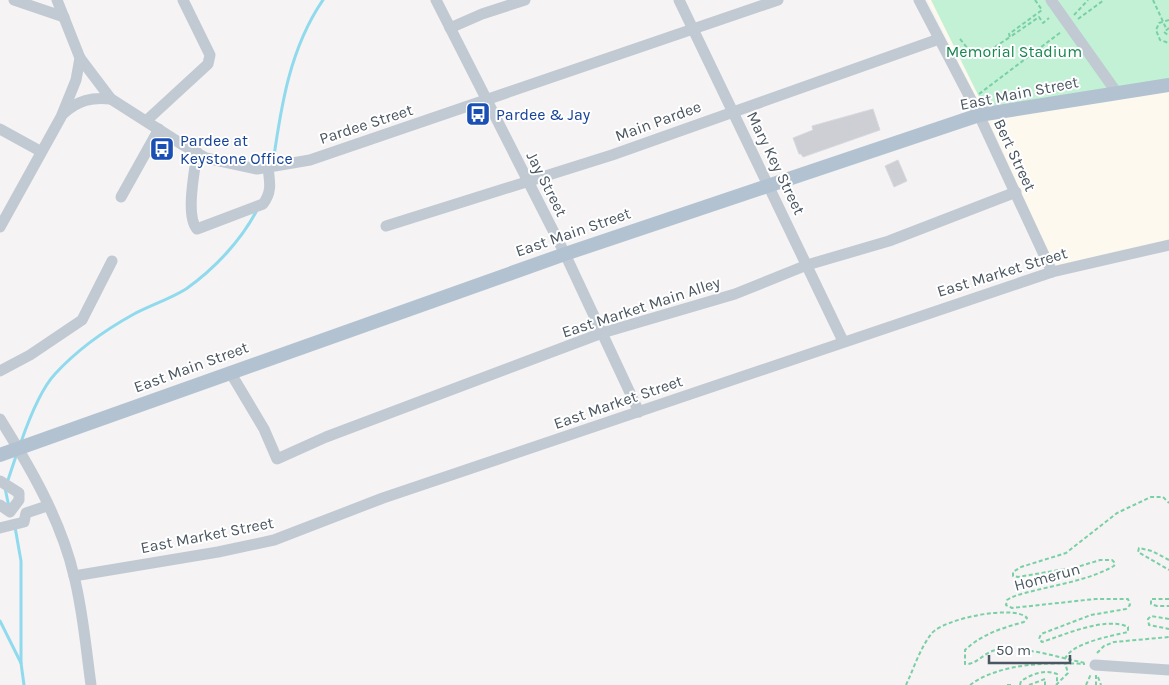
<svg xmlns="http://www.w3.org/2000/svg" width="1169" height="685" viewBox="0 0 1169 685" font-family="Karla,sans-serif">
  <rect width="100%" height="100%" fill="#f5f3f3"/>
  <path fill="#fdf9ef" d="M927,0H1169V240L1057,266L1047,252L996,136Z"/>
  <path fill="#c3f1d5" d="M931,0H1169V79L984,107Z"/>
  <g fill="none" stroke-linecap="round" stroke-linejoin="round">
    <g stroke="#90daee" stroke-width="3">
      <path d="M273,163C281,106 290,48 323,0"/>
      <path d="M21,442C28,422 40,390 55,374C77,350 105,330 134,314C151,305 170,299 186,289C214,269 241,241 257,210"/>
      <path d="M7,483L17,453"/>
      <path d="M5,488L9,507"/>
      <path d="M15,527L21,561V663L24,685"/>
      <path d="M0,621L21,663"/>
    </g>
  </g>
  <g fill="#cdcfd5" stroke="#d7d9de">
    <path d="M873,109L880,130L803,157L801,154H799L793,138L813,130L812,126Z"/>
    <path d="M898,160L907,181L894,187L885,166Z"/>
  </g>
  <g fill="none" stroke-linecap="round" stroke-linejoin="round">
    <g stroke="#7ad0a6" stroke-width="2" stroke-dasharray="4 2.5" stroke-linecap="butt">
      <path d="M1035,0L1042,10L1009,34L1010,37L1039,17L1043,23L1049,18"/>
      <path d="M1153,0L1166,28"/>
      <path d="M1074,15L1088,0"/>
      <path d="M1078,19L1104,0"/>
      <path d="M1169,20L1159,23L1156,30L1160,40L1169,43"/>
      <path d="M1169,28L1164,32L1169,36"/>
      <path d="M960,39L974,56H981L1010,37"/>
      <path d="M979,94L1061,32"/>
      <path d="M1169,560L1152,551L1139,548L1138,552L1169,570"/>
      <path d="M1169,599H1151V604L1157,606H1169"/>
      <path d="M1169,619L1151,616L1148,619L1149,625L1169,629"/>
      <path d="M1097,653L1104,646L1114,642L1169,637"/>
      <path d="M1065,659C1071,643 1111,636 1128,632V627C1106,616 1064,635 1042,642L1039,639L1041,634L1091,615L1126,609L1130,605L1128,599H1095L1012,608L1006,605L1007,600C1013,596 1018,595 1025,593C1054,585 1087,581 1114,566L1115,563L1112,560H1100L1077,567L1018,577L1013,576V572L1021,567L1066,553L1117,513L1151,497H1163L1169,503"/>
      <path d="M1096,675V685"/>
      <path d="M1098,677L1101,685"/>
      <path d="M906,685C914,668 920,648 932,633C944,619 1014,604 1027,618L1024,622C1002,628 982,634 965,650V664C977,665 984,652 996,650C1026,646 1056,657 1085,663"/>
      <path d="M970,685C999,663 1050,662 1085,664"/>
      <path d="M1007,685H1012"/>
      <path d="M1020,685L1021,681C1032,674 1045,669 1057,674V685"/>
      <path d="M1029,685L1045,679V685"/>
      <path d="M1056,685L1068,673L1065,663"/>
      <path d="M1086,685L1091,674"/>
    </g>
    <g stroke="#c1cad2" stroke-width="11">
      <path d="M14,0L64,17"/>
      <path d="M57,0L80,58L111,99L183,145L206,158L257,169L310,160L778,0"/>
      <path d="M436,0L565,254L639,412"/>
      <path d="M679,0L843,341"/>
      <path d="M919,0L979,115L1052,272"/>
      <path d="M1051,0L1117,93"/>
      <path d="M450,28L482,14L525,0"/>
      <path d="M63,114C78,100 92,97 111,99"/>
      <path d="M146,121L208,64L210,55L183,0"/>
      <path d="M0,129L40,151"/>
      <path d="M197,152C195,170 185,216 197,229L263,204C272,192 270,183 268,168"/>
      <path d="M121,197L159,129"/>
      <path d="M386,226L612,155L939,39"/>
      <path d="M0,227L61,117L76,80L80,58"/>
      <path d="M0,371L30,355L82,320L112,261"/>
      <path d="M230,372L264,429L277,459L326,437L602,333L735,294L807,265L889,241L1016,192"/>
      <path d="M0,419C30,467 61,520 74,576C83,611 86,649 91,685"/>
      <path d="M0,481L19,493V500L10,512L0,505"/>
      <path d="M0,528L24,522L26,513L47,506"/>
      <path d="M74,576L218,552L274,540L383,498L1052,272L1169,245"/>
      <path d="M1095,665L1169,670"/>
    </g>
    <path stroke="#b3c2d1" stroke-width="14" d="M0,455L565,254L979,115L1169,85"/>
  </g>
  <defs>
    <symbol id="bus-square" viewBox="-11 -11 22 22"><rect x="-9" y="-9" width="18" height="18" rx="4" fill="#1a4fb4" stroke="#fff"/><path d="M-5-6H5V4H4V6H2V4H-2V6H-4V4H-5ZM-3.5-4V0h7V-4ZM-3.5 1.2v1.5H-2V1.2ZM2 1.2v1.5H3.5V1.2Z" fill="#fff"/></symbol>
  </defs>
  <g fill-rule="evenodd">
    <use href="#bus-square" x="464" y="100" width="28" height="28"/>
    <use href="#bus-square" x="148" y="135" width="28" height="28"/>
  </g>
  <g text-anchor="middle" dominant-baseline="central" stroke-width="4" stroke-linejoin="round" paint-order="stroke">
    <g font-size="16" fill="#17864f" stroke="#fff">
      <text x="1014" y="51">Memorial Stadium</text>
    </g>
    <g font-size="16" fill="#4a5661" stroke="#fff">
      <text transform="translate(1019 93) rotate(-11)">East Main Street</text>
      <text transform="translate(658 121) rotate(-20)">Main Pardee</text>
      <text transform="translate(366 124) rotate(-18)">Pardee Street</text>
      <text transform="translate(1015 155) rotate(65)">Bert Street</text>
      <text transform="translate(776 163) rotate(64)">Mary Key Street</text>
      <text transform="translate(547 184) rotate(63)">Jay Street</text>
      <text transform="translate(573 232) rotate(-19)">East Main Street</text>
      <text transform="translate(1002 272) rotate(-17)">East Market Street</text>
      <text transform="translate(641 307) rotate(-18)">East Market Main Alley</text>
      <text transform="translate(191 367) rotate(-20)">East Main Street</text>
      <text transform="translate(618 402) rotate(-19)">East Market Street</text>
      <text transform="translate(207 535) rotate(-11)">East Market Street</text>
      <text transform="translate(1047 577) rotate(-15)">Homerun</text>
    </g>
    <g font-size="16" fill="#164399" stroke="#fff" text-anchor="start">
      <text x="496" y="114">Pardee &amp; Jay</text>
      <text x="180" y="140">Pardee at<tspan x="180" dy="18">Keystone Office</tspan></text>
    </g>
  </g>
  <path d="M989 655v8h81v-8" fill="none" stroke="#4a5661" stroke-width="2.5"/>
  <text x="996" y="655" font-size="15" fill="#4a5661" stroke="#ffffff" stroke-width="4" paint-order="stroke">50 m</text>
</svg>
